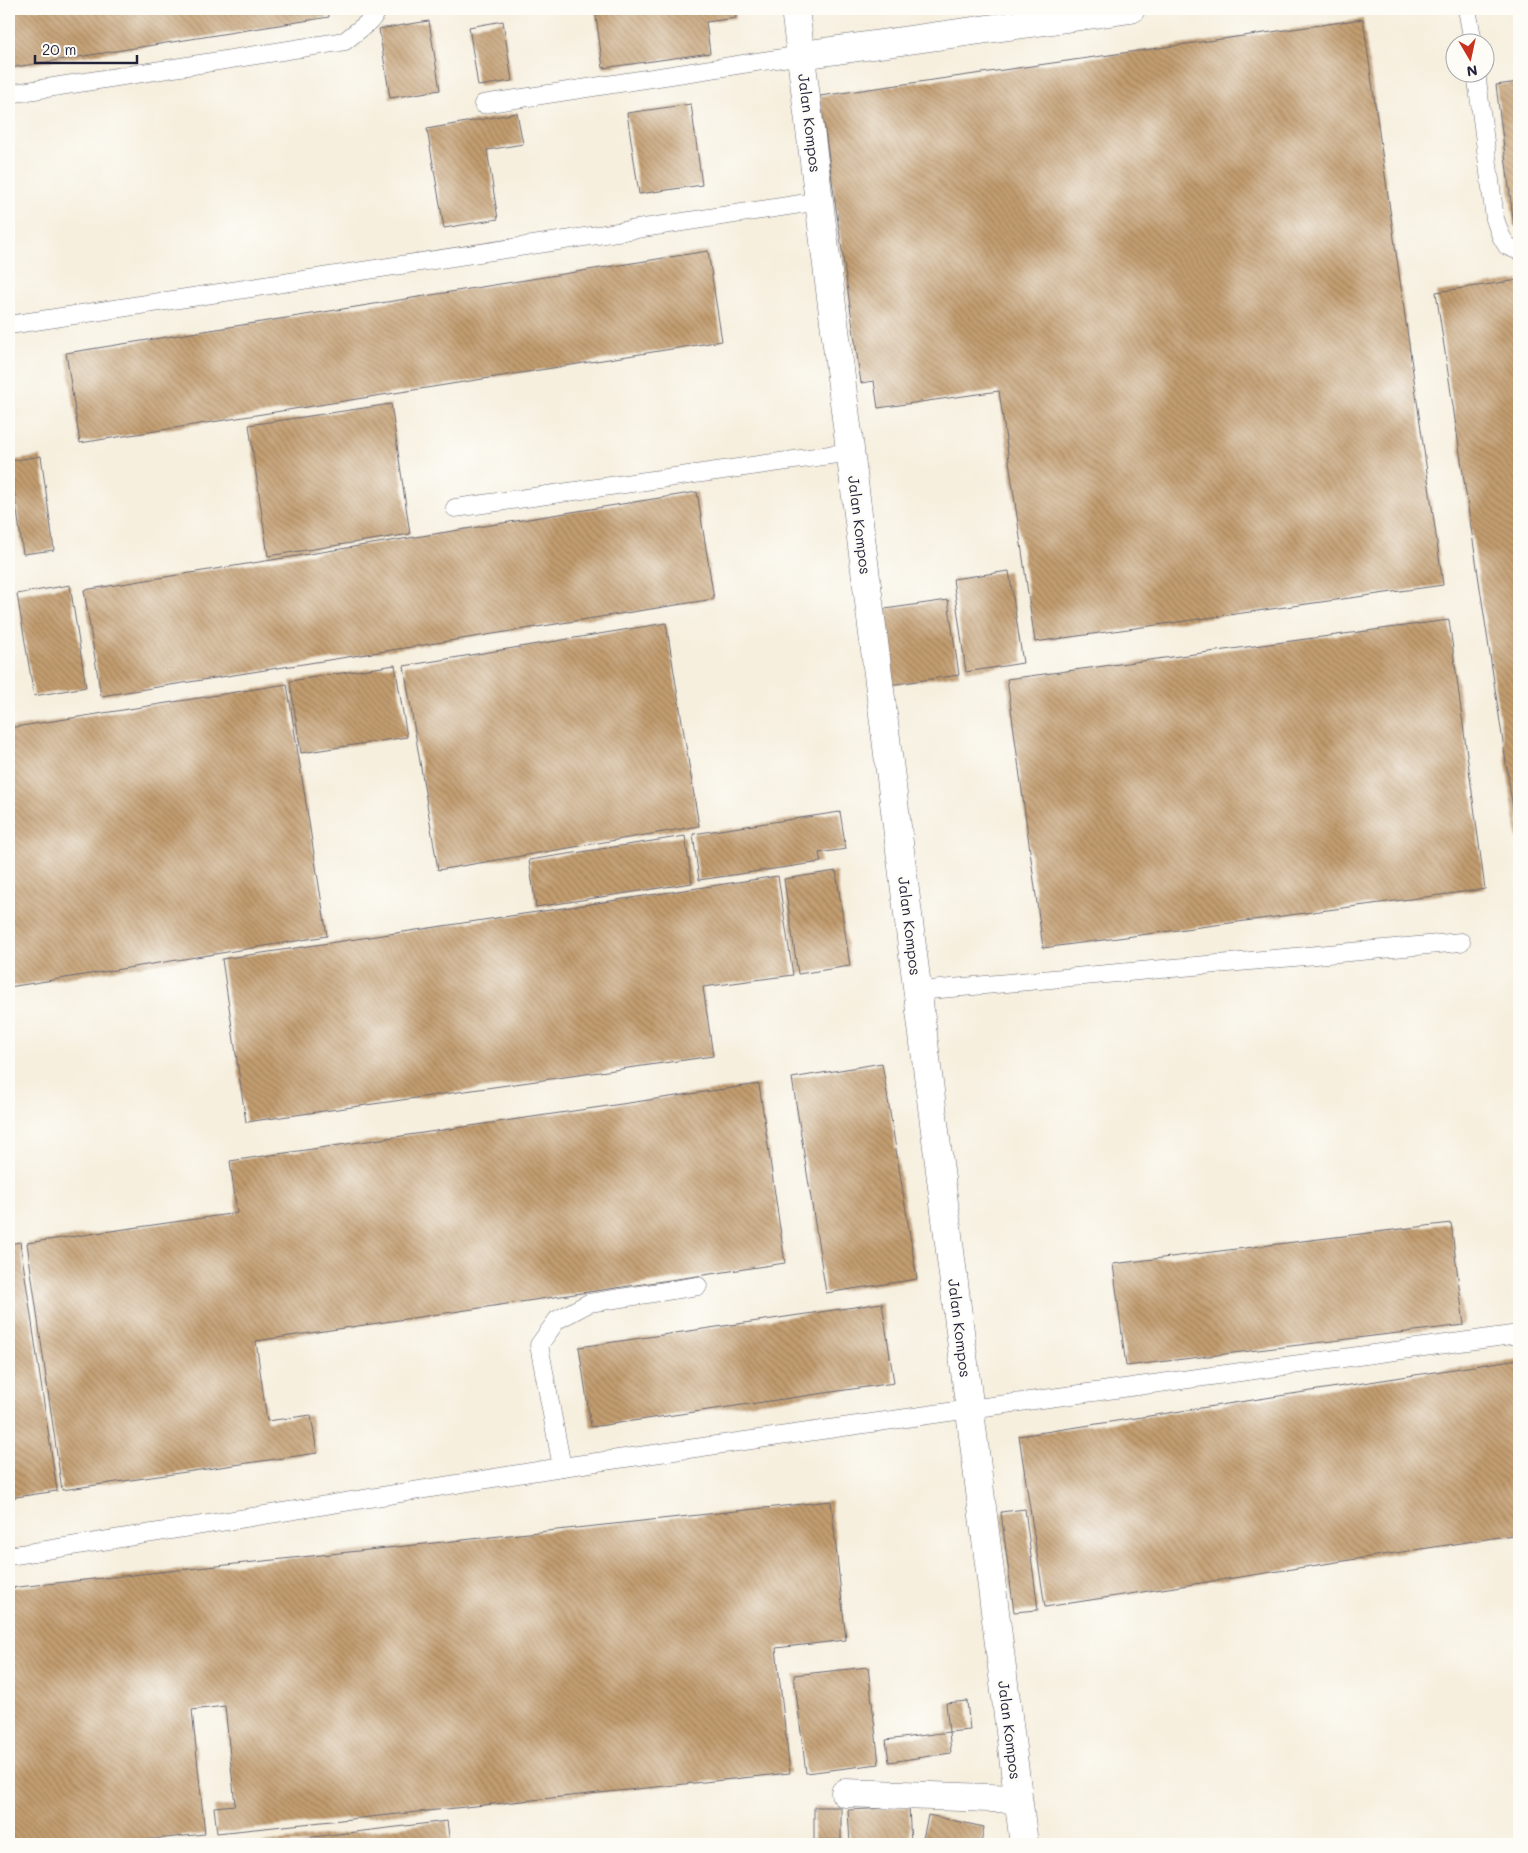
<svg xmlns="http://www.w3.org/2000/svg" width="1528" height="1853" viewBox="0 0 1528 1853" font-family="Mali,sans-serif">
  <defs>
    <pattern id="building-back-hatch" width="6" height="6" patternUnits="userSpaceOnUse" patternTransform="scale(1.25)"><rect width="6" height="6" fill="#c39d70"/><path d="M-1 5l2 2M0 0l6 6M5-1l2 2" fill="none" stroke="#9e805d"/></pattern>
  </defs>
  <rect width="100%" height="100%" fill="#fdfcf7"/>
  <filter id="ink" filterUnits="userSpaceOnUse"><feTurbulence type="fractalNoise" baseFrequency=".02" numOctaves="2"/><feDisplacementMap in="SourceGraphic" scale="10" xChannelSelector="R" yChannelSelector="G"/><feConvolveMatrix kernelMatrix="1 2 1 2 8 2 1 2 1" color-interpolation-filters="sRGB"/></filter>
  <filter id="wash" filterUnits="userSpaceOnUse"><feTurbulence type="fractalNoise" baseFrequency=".0096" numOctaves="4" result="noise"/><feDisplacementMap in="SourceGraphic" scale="20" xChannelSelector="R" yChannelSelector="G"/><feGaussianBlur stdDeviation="1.12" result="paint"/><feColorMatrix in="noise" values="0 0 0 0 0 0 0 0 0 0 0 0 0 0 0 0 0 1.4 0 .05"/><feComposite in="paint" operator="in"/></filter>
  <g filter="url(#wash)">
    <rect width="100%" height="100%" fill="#f6efde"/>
    <g id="blocks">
      <g fill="url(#building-back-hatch)">
        <path d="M9,9H328L329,17L9,68Z"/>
        <path d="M595,9H735L736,18L706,22L710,53L603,68Z"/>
        <path d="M1363,19L1443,585L1035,642L999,391L878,408L874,381L861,383L820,96Z"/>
        <path d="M429,21L440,90L390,98L379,29Z"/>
        <path d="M503,21L512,81L478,86L469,27Z"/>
        <path d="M1519,82V225L1514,226L1496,85Z"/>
        <path d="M691,104L702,185L639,194L627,113Z"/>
        <path d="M517,113L523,144L487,150L498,219L444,228L427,129Z"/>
        <path d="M708,251L722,341L80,443L66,353Z"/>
        <path d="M1519,280V843H1518L1436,292Z"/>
        <path d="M391,404L410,534L268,556L249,425Z"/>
        <path d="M41,456L54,550L23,554L10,461Z"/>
        <path d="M697,492L714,599L101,696L84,590Z"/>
        <path d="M1009,571L1023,663L966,672L953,579Z"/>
        <path d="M70,585L86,687L34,696L17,594Z"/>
        <path d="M948,600L959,675L882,686L871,611Z"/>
        <path d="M1449,620L1485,889L1043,948L1007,679Z"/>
        <path d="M666,623L699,826L438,870L404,666Z"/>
        <path d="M395,665L407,737L301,753L290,681Z"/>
        <path d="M287,684L327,936L9,987V728Z"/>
        <path d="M840,812L846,849L819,853L821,862L699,880L693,834Z"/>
        <path d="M685,836L692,883L536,907L529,860Z"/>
        <path d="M836,871L850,966L798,974L784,879Z"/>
        <path d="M778,876L793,975L703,987L713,1056L246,1122L222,959Z"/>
        <path d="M882,1063L917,1279L826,1293L792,1078Z"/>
        <path d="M759,1084L785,1263L256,1341L267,1421L311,1415L317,1453L62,1490L27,1243L237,1213L230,1161Z"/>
        <path d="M1451,1223L1464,1325L1126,1366L1113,1264Z"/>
        <path d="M20,1242L57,1491L9,1498V1244Z"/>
        <path d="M882,1303L894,1383L591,1427L579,1347Z"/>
        <path d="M1519,1359V1534L1045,1607L1019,1436Z"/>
        <path d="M831,1501L846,1640L776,1648L790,1773L217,1833L214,1807L235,1805L225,1706L192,1710L205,1834L104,1844H9V1588Z"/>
        <path d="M1025,1509L1038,1610L1014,1612L1001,1512Z"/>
        <path d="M868,1667L879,1764L806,1773L794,1675Z"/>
        <path d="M967,1701L970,1730L949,1732L946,1703Z"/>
        <path d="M949,1732L951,1753L889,1762L886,1740Z"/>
        <rect x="814" y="1807" width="27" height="33"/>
        <path d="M909,1807L911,1844H850L848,1810Z"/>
        <path d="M928,1815L984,1827L981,1844H922Z"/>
        <path d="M447,1821L450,1844H263V1843Z"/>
      </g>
    </g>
  </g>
  <g filter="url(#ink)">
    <use href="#blocks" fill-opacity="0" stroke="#6c6a74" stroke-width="1"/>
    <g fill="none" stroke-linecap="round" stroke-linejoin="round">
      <defs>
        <g id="lane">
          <path d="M1467,9L1473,42"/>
          <path d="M1476,72L1495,219L1501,236L1507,246L1519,251"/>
          <path d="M9,94L345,41L370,21L379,9"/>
          <path d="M483,104L802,55"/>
          <path d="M9,325L820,201"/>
          <path d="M455,508L851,452"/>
          <path d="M918,991L1461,942"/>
          <path d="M562,1467L539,1345L557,1320L589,1303L698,1286"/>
          <path d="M9,1556L562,1467L970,1409L1519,1334"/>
        </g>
        <g id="street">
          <path d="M795,9L1024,1844"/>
          <path d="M802,55L1131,9"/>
          <path d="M845,1793L1018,1799"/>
        </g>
      </defs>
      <use href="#lane" stroke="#6c6a74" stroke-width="19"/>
      <use href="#street" stroke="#6c6a74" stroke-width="29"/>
      <use href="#lane" stroke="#fff" stroke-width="18"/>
      <use href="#street" stroke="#fff" stroke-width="28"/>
    </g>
  </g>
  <g text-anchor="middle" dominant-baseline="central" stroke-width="4.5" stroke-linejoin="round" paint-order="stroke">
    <g font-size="15" fill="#22223b" stroke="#fdfcf7">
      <text transform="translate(810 123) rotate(83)">Jalan Kompos</text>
      <text transform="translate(860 525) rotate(83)">Jalan Kompos</text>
      <text transform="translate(910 926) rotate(83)">Jalan Kompos</text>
      <text transform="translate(960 1328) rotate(83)">Jalan Kompos</text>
      <text transform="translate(1010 1730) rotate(83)">Jalan Kompos</text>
    </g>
  </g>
  <rect width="1528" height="1853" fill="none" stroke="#fdfcf7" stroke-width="30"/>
  <g transform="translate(1470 58) rotate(171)"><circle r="24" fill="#fdfcf7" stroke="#a5a5ac"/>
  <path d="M0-4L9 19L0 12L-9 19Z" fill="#c8321e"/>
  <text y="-8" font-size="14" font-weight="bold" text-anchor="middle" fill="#22223b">N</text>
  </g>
  <path d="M35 55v8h102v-8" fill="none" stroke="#22223b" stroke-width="2.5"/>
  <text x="42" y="55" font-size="15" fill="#22223b" stroke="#fdfcf7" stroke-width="4" paint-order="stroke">20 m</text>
</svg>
